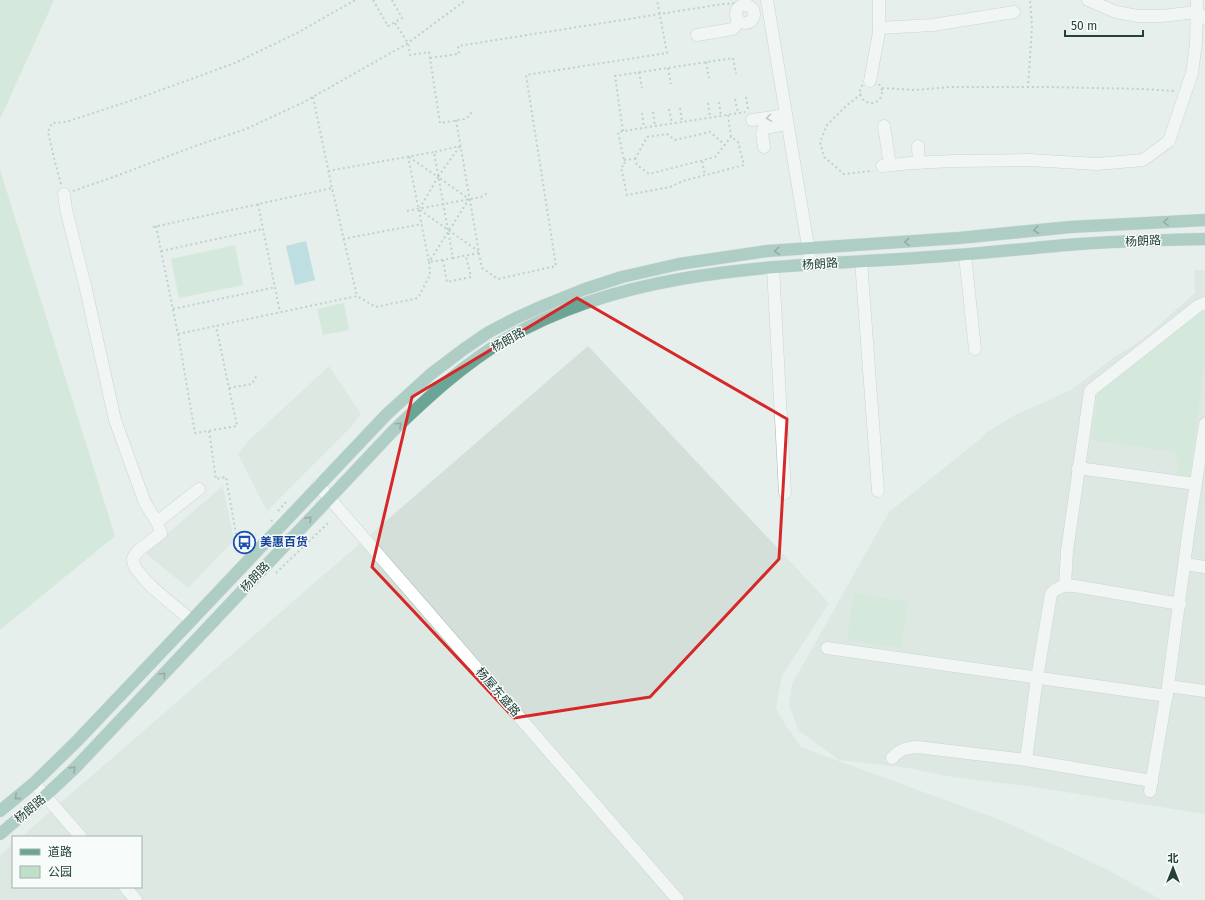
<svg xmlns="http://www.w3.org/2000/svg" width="1205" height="900" viewBox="0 0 1205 900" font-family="'Fira Sans','Noto Sans SC',sans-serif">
  <rect width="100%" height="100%" fill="#e6efeb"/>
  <g fill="#d4dfda">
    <path d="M1194,270H1205V814L1034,787L952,777L908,768L839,760L799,731L789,705L792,684L889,512L979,440L987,432L1015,415L1071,390L1113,358L1142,340L1195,293Z"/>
    <path d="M588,346L829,603L782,676L776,708L785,724L801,747L1008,823L1108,870L1162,900H0V855L13,844V887H141V837H21Z"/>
    <path d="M329,366L361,414L352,426L267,511L238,454L248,441Z"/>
    <path d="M223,486L234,540L188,588L145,553Z"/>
  </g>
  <g fill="#bfe0c8">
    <path d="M0,0H54L0,119Z"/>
    <path d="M0,170L115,536L0,630Z"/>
    <path d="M235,245L243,285L179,298L171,259Z"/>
    <path d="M344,303L349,330L323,335L317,309Z"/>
    <path d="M1201,310L1205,313V358L1190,477L1178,476L1176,452L1092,440L1098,391Z"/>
    <path d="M854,593L908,602L901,648L847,640Z"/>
  </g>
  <path fill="#8ec9d4" d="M306,241L315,280L295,285L286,246Z"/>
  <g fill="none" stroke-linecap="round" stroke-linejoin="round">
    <defs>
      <g id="minor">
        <path d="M767,0L811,264"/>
        <path d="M1088,0L1116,12L1138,16H1162L1196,12L1205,18"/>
        <circle cx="745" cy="14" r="9"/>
        <path d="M879,28L933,25L1014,12"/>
        <path d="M697,35L733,29L739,21"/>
        <path d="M870,81L879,32V0"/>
        <path d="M752,120L786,115"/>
        <path d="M884,126L890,165"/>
        <path d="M918,146L919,163"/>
        <path d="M764,147L762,134L764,128L787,124"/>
        <path d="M882,166L911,163L954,161L1029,160L1097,164L1143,160L1169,141L1192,73L1196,43L1197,0"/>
        <path d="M64,194L66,209L85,285L115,420L145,503L157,522"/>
        <path d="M965,255L975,349"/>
        <path d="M861,261L878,491"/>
        <path d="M773,267L785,493"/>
        <path d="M1078,468L1195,484"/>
        <path d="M318,485L678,900"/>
        <path d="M1185,564L1205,567"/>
        <path d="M1065,585L1067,551L1090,391L1198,306L1205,303"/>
        <path d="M191,620C173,604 148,587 135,567C133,564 133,561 133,558L138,551L161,533L157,522L199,489"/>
        <path d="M827,648L1167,696"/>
        <path d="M1168,686L1205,691"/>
        <path d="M892,758C900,749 906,748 917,747L1026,760L1152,781"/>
        <path d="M1026,760L1037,678L1051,594C1058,586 1065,585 1075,586L1180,604"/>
        <path d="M34,783L81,837"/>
        <path d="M1150,791L1168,686L1189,528L1205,424"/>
        <path d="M125,887L136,900"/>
      </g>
      <g id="major">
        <path d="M0,811L34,783L77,741L387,414L431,374L464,349L489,332L516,318L545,305L585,289L622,277L679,264L767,251L959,238L1070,227L1205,220"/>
        <path d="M0,834L45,796L75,768L393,431C428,397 464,364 506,339C633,265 788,267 930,257C976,254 1021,249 1067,245C1113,241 1159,240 1205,239"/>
      </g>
    </defs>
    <use href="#minor" stroke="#a8b8b2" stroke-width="13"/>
    <use href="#major" stroke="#c2cac8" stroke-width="13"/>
    <g stroke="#86b3a5" stroke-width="2" stroke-dasharray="2 3" stroke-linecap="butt">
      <path d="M373,0L388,26L402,18L392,0"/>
      <path d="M395,23L408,43L410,55L429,52L440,123L464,119L470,116L472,110"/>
      <path d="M430,58L459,54L458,46L723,4L738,3L742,5"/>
      <path d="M706,62L709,78"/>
      <path d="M668,68L671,84"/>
      <path d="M639,72L642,88"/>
      <circle cx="871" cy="92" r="11"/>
      <path d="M882,88L915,90L950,87H1049L1142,89L1174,91"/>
      <path d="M1028,88L1032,27L1030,0"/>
      <path d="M861,94L846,106L827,125L820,142L824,157L844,174L873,171"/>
      <path d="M313,97L332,188"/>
      <path d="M746,97L748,109"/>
      <path d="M735,99L738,113"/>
      <path d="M719,102L721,116"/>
      <path d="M708,103L710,117"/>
      <path d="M680,108L682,122"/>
      <path d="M669,109L672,123"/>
      <path d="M653,112L655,126"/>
      <path d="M642,113L644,128"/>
      <path d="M728,115L731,137L738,142L744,165L683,181L670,187L627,195L621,167L625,165L618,132C660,125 703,119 745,112"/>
      <path d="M456,120L479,253L453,258L434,152L460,146"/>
      <path d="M623,131L615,76L733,58L736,74"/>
      <path d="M408,156L429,262L443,260"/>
      <path d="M409,157L438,177L420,208"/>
      <path d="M635,159L647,137L667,134L675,140L710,132L725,145"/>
      <path d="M624,160L635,159L637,165L649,174L715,157L731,137"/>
      <path d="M702,161L705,175"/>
      <path d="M328,171L434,152"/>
      <path d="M61,184L56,166L48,132L52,123L66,122L139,98L235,63L299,32L355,0"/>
      <path d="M73,191L119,175L195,146L246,129L302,103L405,45L466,0"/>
      <path d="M258,204L280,312"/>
      <path d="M420,210L478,251"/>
      <path d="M407,211L481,197L486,194L487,191"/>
      <path d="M156,226L178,334L195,433L237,426L216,326"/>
      <path d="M153,227L332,188L357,296"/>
      <path d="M343,239L422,224"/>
      <path d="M161,251L263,229"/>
      <path d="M479,253L482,268L498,279L556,266L526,75L667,53L657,0"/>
      <path d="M453,258L443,260L447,282L471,277L466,256"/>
      <path d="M173,309L276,287"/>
      <path d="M178,334L357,296L376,307L418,298L430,275L429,262L469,199L438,177L460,146"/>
      <path d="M229,388L252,384L257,375"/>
      <path d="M209,431L216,479L226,477L238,546L243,551"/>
      <path d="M278,511L286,502"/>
      <path d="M242,549L256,534"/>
      <path d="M276,573L328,523"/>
    </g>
    <use href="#minor" stroke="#fff" stroke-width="12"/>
    <use href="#major" stroke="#6aa596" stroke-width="12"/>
    <path stroke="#86b3a5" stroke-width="2" stroke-dasharray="2 3" stroke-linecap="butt" d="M271,520L302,548"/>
  </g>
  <defs><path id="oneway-chevron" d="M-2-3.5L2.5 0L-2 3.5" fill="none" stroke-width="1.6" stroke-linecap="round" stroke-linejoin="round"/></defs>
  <use stroke="#92a09c" href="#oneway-chevron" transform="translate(769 118) rotate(171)"/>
  <g stroke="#365b51">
    <use href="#oneway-chevron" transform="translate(1166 222) rotate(177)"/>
    <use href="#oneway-chevron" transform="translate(1036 230) rotate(174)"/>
    <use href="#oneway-chevron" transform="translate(907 242) rotate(176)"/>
    <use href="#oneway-chevron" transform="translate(777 251) rotate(175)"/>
    <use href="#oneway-chevron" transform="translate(399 425) rotate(-43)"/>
    <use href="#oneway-chevron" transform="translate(309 519) rotate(-47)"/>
    <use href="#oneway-chevron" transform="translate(163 675) rotate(-47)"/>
    <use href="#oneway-chevron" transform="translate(73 769) rotate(-44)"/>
    <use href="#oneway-chevron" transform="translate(17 797) rotate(140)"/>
  </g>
  <path d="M0 0H1205V900H0ZM577,298L787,419L779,559L650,697L514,718L372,567L412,397Z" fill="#e6efeb" fill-opacity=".55" fill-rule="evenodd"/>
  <path fill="none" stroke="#d62828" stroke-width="3" stroke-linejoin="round" d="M577,298L787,419L779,559L650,697L514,718L372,567L412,397Z"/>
  <defs>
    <symbol id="bus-ring" viewBox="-11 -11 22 22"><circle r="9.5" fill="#f7fbf9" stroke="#1a4fb4" stroke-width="1.5"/><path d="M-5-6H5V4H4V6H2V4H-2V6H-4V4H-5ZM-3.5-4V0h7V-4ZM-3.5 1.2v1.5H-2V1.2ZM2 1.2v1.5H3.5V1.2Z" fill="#1a4fb4"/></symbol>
  </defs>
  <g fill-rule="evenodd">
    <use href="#bus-ring" x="232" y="530" width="25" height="25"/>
  </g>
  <g text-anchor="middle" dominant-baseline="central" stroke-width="3" stroke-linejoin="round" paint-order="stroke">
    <g font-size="12" fill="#24423a" stroke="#f7fbf9">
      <text transform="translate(1143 241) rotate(-3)">杨朗路</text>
      <text transform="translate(820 264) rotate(-4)">杨朗路</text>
      <text transform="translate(508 340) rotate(-29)">杨朗路</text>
      <text transform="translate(255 577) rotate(-47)">杨朗路</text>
      <text transform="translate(498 692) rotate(49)">杨屋东盛路</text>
      <text transform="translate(30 809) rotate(-40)">杨朗路</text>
    </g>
    <g font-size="12" font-weight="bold" fill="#164399" stroke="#f7fbf9" text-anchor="start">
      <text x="260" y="542">美惠百货</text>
    </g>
  </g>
  <rect x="12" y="836" width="130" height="52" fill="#f7fbf9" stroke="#a3b1ad"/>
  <rect x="20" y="849" width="20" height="6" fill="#6aa596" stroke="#a3b1ad"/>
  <text x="48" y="856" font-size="12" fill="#24423a">道路</text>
  <rect x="20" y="866" width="20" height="12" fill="#bfe0c8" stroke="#a3b1ad"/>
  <text x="48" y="876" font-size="12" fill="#24423a">公园</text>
  <g transform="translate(1173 868)" stroke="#f7fbf9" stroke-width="3" paint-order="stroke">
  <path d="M0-3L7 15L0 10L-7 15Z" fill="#24423a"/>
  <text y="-6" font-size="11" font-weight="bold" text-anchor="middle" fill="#24423a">北</text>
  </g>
  <path d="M1065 30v6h78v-6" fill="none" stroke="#24423a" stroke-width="2"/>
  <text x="1071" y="30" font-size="12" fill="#24423a" stroke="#f7fbf9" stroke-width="3" paint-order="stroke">50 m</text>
</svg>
